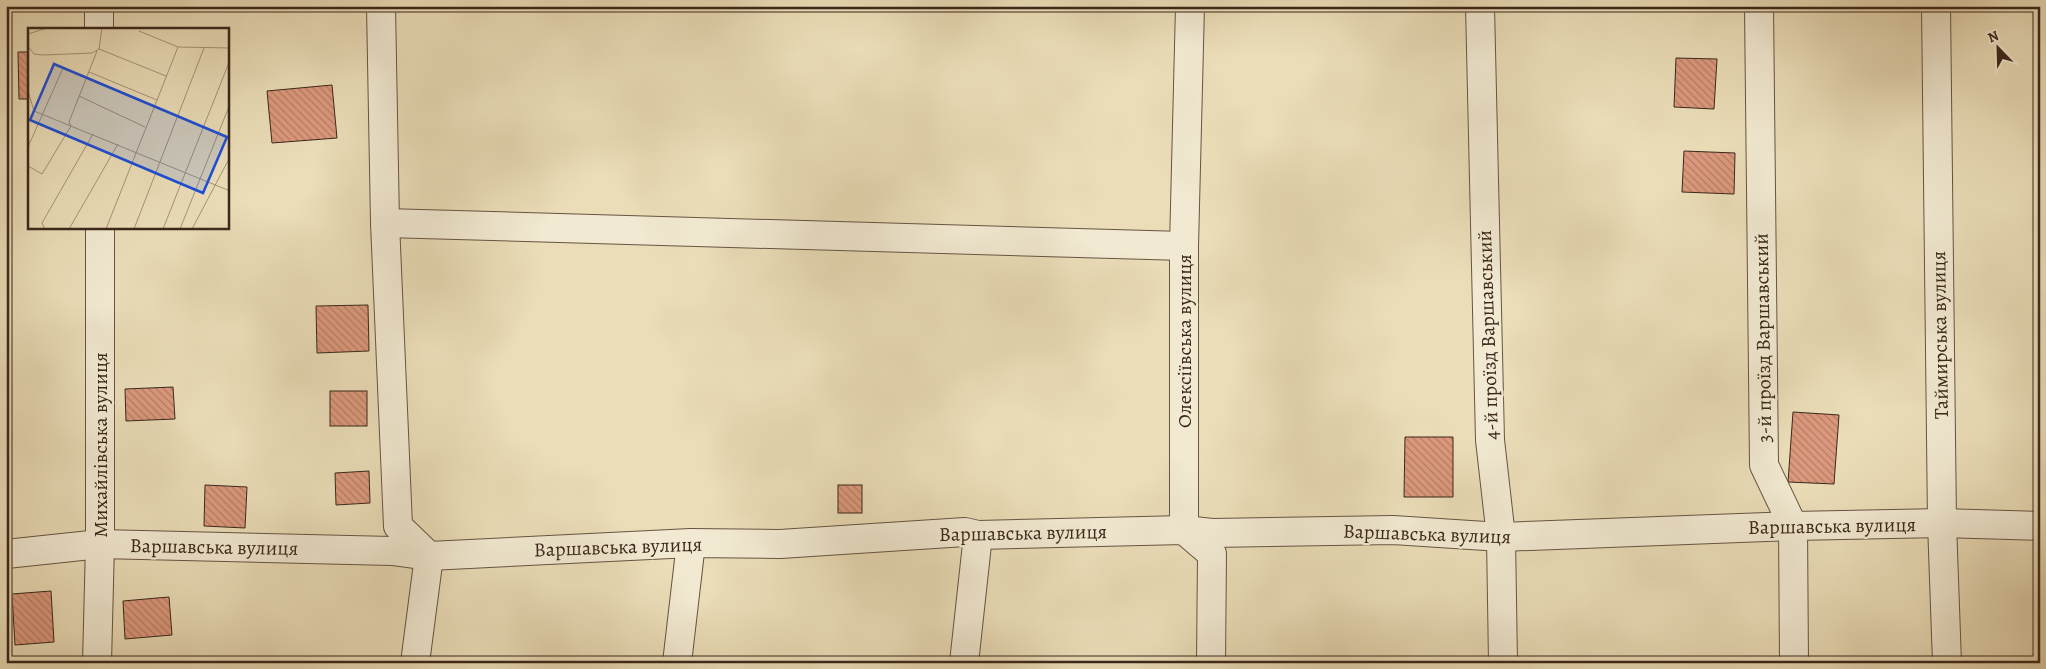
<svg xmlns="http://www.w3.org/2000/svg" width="2046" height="669" viewBox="0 0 2046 669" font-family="Alegreya,serif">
  <defs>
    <pattern id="building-back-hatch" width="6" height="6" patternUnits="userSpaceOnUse" patternTransform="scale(1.25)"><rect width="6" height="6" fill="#dc997d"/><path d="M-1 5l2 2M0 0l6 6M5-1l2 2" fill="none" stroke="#b47d66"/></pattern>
  </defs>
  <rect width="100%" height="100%" fill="#eaddb8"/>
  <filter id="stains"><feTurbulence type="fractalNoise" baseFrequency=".004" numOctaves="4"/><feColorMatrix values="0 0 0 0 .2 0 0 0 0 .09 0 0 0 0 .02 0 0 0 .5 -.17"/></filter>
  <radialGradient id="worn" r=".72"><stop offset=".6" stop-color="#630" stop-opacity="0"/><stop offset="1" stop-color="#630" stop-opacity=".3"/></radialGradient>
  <g fill="url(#building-back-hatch)" stroke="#3b271b">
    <path d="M18,52H29V99H19Z"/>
    <path d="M1676,58L1717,59L1714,109L1674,107Z"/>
    <path d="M332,85L337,138L272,143L267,91Z"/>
    <path d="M1684,151L1735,153L1734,194L1682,192Z"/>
    <path d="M368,305L369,351L317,353L316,306Z"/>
    <path d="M173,387L175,419L126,421L125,389Z"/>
    <rect x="330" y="391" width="37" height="35"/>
    <path d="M1793,412L1839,415L1834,484L1788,482Z"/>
    <path d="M1405,437H1453V497H1404Z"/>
    <path d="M369,471L370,503L336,505L335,473Z"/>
    <path d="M205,485L247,487L245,528L204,526Z"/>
    <rect x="838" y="485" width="24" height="28"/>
    <path d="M51,591L54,642L15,645L12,594Z"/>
    <path d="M169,597L172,635L125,639L123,601Z"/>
  </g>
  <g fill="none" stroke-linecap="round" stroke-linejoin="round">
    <defs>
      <g id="minor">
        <path d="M99,6V29"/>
        <path d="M381,6L385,223L398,526L429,556L415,663"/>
        <path d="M1190,6L1184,246V530L1212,554L1211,663"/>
        <path d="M1480,6L1490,440L1501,537L1503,663"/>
        <path d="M1759,6L1764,465L1793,526L1794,663"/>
        <path d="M1936,6L1942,523L1947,663"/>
        <path d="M385,223L1184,246"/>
        <path d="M6,554L100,544L392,551L429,556L691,543L780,544L965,532L978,535L1184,530L1212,533L1393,530L1501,537L1793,526L1942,523L2040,526"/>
        <path d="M97,663L100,544V228"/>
        <path d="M677,663L691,543"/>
        <path d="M964,663L978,535"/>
      </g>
    </defs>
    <use href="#minor" stroke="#675442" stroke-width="30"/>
    <use href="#minor" stroke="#f1e9d1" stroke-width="28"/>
  </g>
  <g text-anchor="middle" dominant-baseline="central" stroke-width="4.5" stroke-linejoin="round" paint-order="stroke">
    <g font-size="20" fill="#3b271b" stroke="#f1e9d1">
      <text transform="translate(1488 335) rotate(-92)">4-й проїзд Варшавський</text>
      <text transform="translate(1940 335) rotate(-91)">Таймирська вулиця</text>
      <text transform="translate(1763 338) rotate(-91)">3-й проїзд Варшавський</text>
      <text transform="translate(1184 341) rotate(-90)">Олексіївська вулиця</text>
      <text transform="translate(100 445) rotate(-90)">Михайлівська вулиця</text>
      <text transform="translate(1832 526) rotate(-1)">Варшавська вулиця</text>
      <text transform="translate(1023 533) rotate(-1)">Варшавська вулиця</text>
      <text transform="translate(1427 534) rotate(2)">Варшавська вулиця</text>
      <text transform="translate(214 547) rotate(1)">Варшавська вулиця</text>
      <text transform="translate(618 547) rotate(-2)">Варшавська вулиця</text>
    </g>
  </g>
  <g transform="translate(28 28)">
    <rect width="201" height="201" fill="#eaddb8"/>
    <path fill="none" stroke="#a49479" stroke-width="1" d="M111,3L150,19L202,20M0,6L19,0M0,18L6,26L16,27L64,25L71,21L138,48M71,21L74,0M61,44L129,72M0,63L6,83L202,163M51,68L117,99M0,119L35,40M0,138L14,146L43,98L41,94L69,23M17,201L14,195L65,106M41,201L90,116M78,201L150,19M106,201L176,20M135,201L202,32M152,201L202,76M164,201L202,129"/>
    <path fill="#1d4ed8" fill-opacity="0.15" stroke="#1d4ed8" stroke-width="2.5" d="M26,36L199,109L175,165L2,92Z"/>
    <rect width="201" height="201" fill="none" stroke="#3b271b" stroke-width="2.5"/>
  </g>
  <rect width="2046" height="669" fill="none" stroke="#eaddb8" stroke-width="25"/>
  <rect x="8" y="8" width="2031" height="654" fill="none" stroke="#3b271b" stroke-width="2.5"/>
  <rect x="12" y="12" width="2021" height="644" fill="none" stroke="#3b271b"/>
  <g transform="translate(1998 48) rotate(337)" stroke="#f1e9d1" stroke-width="4" paint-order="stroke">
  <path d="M0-4L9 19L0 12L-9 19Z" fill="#3b271b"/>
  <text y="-8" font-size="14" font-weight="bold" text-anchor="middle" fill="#3b271b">N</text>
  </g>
  <rect width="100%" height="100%" filter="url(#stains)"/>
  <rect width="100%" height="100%" fill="url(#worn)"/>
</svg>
